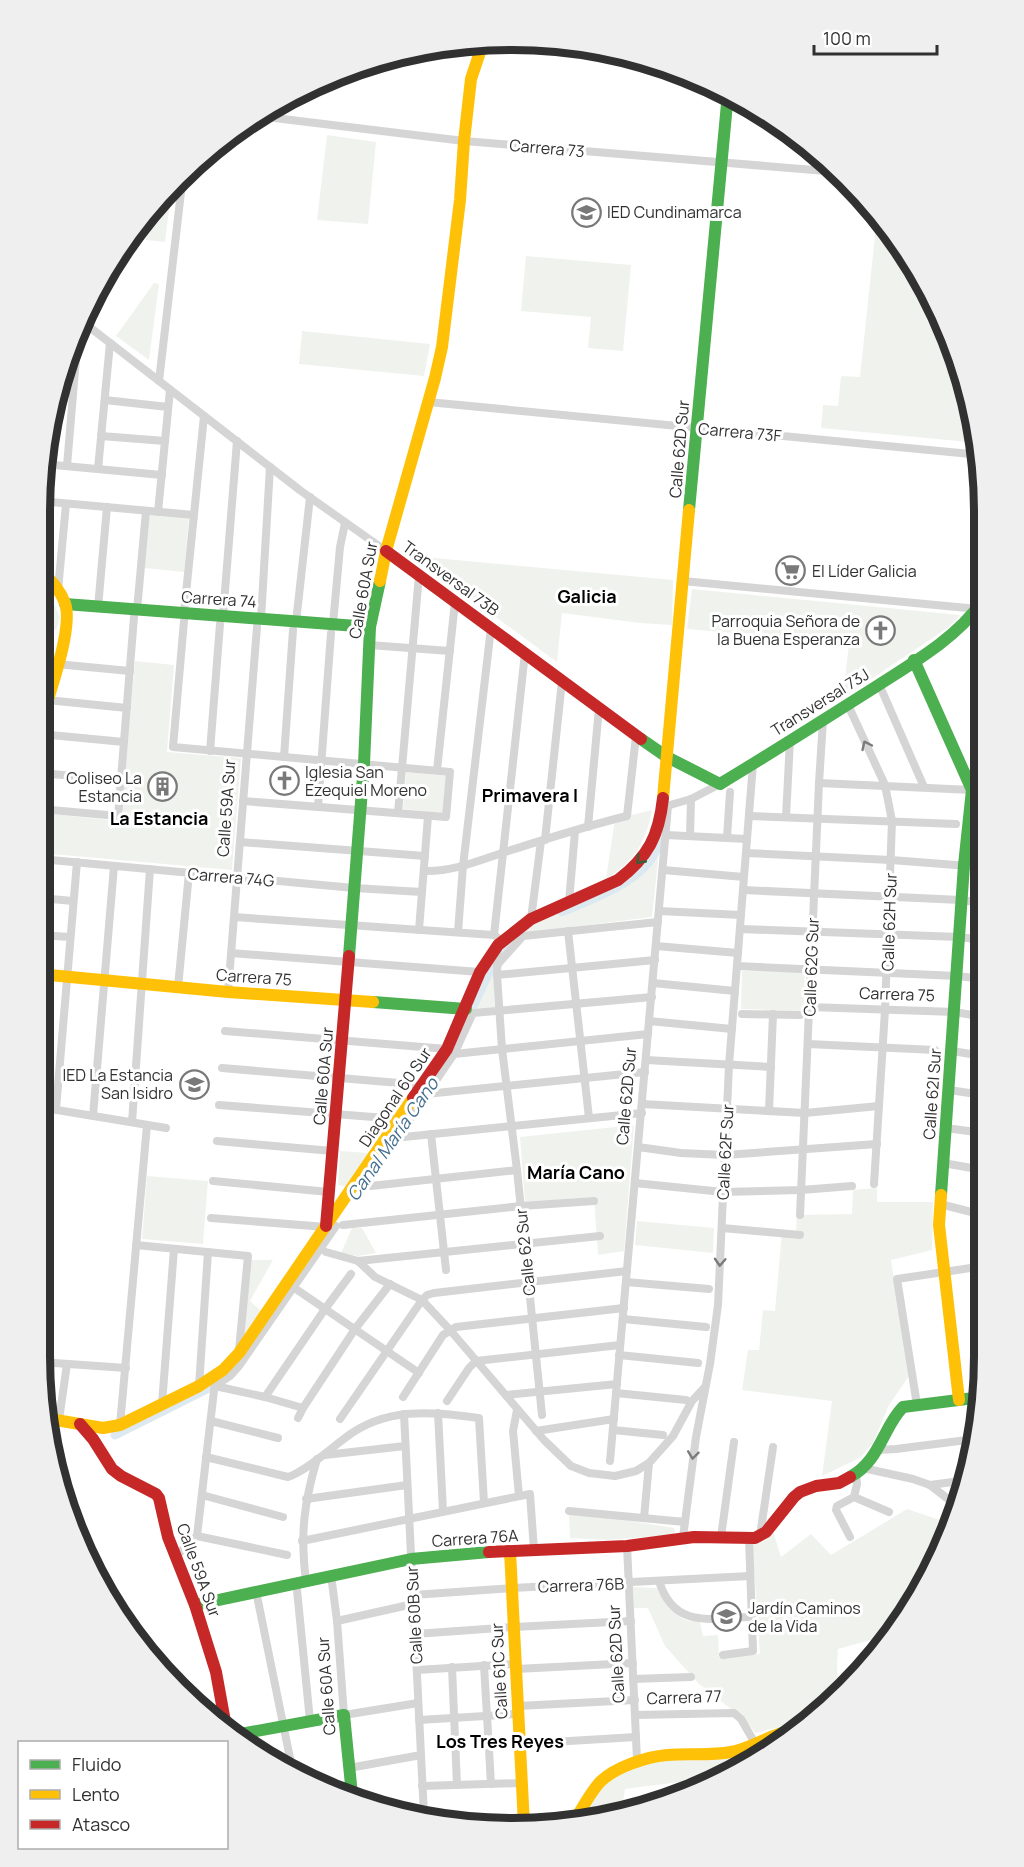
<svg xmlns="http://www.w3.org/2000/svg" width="1024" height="1867" viewBox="0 0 1024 1867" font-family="Manrope,sans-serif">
  <rect width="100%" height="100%" fill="#fff"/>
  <g fill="#f0f3ed">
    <path d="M327,135L376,142L368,224L317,220Z"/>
    <path d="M172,186L165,242L129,238L156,200Z"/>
    <path d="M877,217L905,249L960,360L979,443L821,428L823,405L838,406L841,376L860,377Z"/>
    <path d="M526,256L631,265L623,351L588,348L591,317L521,311Z"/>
    <path d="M154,283L159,284L149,360L116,336Z"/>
    <path d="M302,331L430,344L424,376L299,364Z"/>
    <path d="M149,514L189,518L184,572L144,568Z"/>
    <path d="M413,556L673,580L672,625L640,623L562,613L557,662Z"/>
    <path d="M692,589L960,615L949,627L843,698L849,643L687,629Z"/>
    <path d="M52,600L60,617L56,630L40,626V610Z"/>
    <path d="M135,661L174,665L167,752L241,758L232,870L40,853V813L120,821Z"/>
    <path d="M406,772L446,776L443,813L403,809Z"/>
    <path d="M652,810C646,843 634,861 606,879L615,819Z"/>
    <path d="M660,842L652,917L516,934L536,923L614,889L649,863Z"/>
    <path d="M493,964L495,1007L471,1009Z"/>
    <path d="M742,971L805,972L804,1011L741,1009Z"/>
    <path d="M634,1125L624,1251L598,1255L594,1197L525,1202L520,1137Z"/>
    <path d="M340,1151L369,1153L347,1187L338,1185Z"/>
    <path d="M147,1176L208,1181L203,1244L142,1239Z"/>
    <path d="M39,1182L53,1184L48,1261L39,1260Z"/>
    <path d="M877,1188V1202H933L932,1250L891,1260L909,1376L889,1405L873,1443L860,1458L822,1476L832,1401L742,1390L748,1350H759L763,1310L775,1311L782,1233L796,1234L797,1215L852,1214L853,1190Z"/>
    <path d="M637,1221L714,1228L713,1253L635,1245Z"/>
    <path d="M352,1228H362L376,1253L358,1256L341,1253Z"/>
    <path d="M250,1260H273L250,1301L261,1311L242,1337Z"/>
    <path d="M947,1505L955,1511L922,1591L902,1615L891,1618L890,1630L885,1636L838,1649L837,1667L839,1692L824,1710L800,1726L769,1729L756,1733L745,1720L699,1684L665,1646L648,1608H634L633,1587L657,1588C668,1606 678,1623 700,1622L703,1636L718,1635L719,1658L760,1654L752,1543L763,1542L773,1531L781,1557L811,1534L831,1555L907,1509L943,1521Z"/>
    <path d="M569,1515L613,1518L674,1528L675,1532L672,1535L607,1540L570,1538Z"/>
    <path d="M738,1754V1764L717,1777L625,1789L622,1809L579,1819L600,1784L630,1769L652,1761Z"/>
  </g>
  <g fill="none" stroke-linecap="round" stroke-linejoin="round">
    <g stroke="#dde9f0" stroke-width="9">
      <path d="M562,912C589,900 628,887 648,863C653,858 656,849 660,842"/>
      <path d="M467,1019L493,964L513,937"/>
      <path d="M115,1435L209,1388L218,1380"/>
    </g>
    <g stroke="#d5d5d5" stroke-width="8">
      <path d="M258,116L464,141L838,172"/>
      <path d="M83,322L301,491L386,551"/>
      <path d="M159,381L183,175"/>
      <path d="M105,400L168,407"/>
      <path d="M428,402L981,455"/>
      <path d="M101,436L165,441"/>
      <path d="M43,462L40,501L194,515"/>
      <path d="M43,464L162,475"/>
      <path d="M67,466L78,335"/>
      <path d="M98,469L110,343"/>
      <path d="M158,512L170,390"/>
      <path d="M683,581L978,609"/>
      <path d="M58,590L66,504"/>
      <path d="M98,607L107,507"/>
      <path d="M137,610L146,511"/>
      <path d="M184,613L204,416"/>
      <path d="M223,616L237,441"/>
      <path d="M261,619L270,467"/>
      <path d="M184,621L173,747L450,772L446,817L243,801"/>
      <path d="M296,622L310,497"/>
      <path d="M333,624L340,547L345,523"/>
      <path d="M369,645L450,651"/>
      <path d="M56,664L130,671"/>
      <path d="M879,684L924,787"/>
      <path d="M47,700L127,708"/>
      <path d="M848,705L885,785L892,821L885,1010L874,1184"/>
      <path d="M40,734L124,742"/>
      <path d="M210,751L220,624"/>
      <path d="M284,757L293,630"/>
      <path d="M437,770L455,602"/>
      <path d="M40,773L121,780"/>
      <path d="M819,783L972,790L982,783"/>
      <path d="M318,807L331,633"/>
      <path d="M663,807L691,799L720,784"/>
      <path d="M40,809L118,816L134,617"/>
      <path d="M398,813L419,575"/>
      <path d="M749,816L956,824"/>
      <path d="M786,817L790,740"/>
      <path d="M976,826L982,827"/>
      <path d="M588,827L599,708"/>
      <path d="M666,835L747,839"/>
      <path d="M690,836L691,799"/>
      <path d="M727,838L730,792"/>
      <path d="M545,840L562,681"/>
      <path d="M240,842L425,856"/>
      <path d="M746,853L891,860L982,867"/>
      <path d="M40,859L354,888L422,892"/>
      <path d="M663,870L744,877"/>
      <path d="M424,871C452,872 478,861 505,852C546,839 586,826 627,816L636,736"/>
      <path d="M743,890L961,900L982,903"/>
      <path d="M40,898L73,901"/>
      <path d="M569,902L575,831"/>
      <path d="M659,911L741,915"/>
      <path d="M234,917L494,935L497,937"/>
      <path d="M531,919L541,841"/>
      <path d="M740,929L959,937L983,940"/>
      <path d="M419,930L428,816"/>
      <path d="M568,931L589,1118"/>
      <path d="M458,932L463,866L491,628"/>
      <path d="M39,935L70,937"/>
      <path d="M494,935L525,653"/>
      <path d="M656,946L738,953"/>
      <path d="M498,948L497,975L502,1049L517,1170L542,1415"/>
      <path d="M231,953L480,972"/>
      <path d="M497,965L523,936L658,922"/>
      <path d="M737,966L957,976L983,979"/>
      <path d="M497,975L655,960"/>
      <path d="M653,983L735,991"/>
      <path d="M178,987L189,873"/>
      <path d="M228,992L257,627"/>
      <path d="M809,1007L955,1012L983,1017"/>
      <path d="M742,1014L800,1015"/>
      <path d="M649,1021L732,1029"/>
      <path d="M225,1031L447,1049"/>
      <path d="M808,1044L935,1050"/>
      <path d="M952,1051L983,1056"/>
      <path d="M454,1054L648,1034"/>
      <path d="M646,1060L771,1067"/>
      <path d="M222,1068L423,1085"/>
      <path d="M949,1090L983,1095"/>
      <path d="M426,1094L645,1072"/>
      <path d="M642,1104L805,1113L879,1106"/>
      <path d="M219,1105L399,1119"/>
      <path d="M39,1107L166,1128"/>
      <path d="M56,1109L77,862"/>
      <path d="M769,1111L773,1014"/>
      <path d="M93,1116L114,866"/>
      <path d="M132,1122L150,869"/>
      <path d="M946,1128L983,1133"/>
      <path d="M431,1134L446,1270"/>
      <path d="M394,1138L642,1113"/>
      <path d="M397,1138L454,1054L473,1013L652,997"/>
      <path d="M217,1141L333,1151"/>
      <path d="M638,1147L681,1153L725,1155L877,1144"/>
      <path d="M943,1163L983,1170"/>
      <path d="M213,1181L329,1192"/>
      <path d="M635,1183L723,1192L801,1190L852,1186"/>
      <path d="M371,1186L517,1170"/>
      <path d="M940,1204L983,1215"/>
      <path d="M800,1215L819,783L823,720"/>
      <path d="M211,1218L326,1227"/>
      <path d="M343,1225L521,1206L594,1201"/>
      <path d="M722,1228L800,1235"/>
      <path d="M136,1245L248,1256L239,1350"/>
      <path d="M326,1252L358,1261L600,1236"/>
      <path d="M358,1261L375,1277L422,1300L450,1330L544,1440L571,1466L589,1473L615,1476L636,1471L649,1463L673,1436L692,1401L705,1387"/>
      <path d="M626,1282L709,1289"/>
      <path d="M290,1285L419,1373"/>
      <path d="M623,1319L706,1327"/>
      <path d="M619,1355L698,1363"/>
      <path d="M40,1362L126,1368"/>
      <path d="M199,1386L208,1252"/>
      <path d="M215,1386L230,1376L239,1366L336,1226"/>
      <path d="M215,1386L265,1397L303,1408"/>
      <path d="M616,1393L686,1400"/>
      <path d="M506,1395L617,1384"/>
      <path d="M265,1397L325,1309L351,1274"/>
      <path d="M403,1397L443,1335L456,1327L624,1308"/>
      <path d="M447,1401L469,1368L476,1361L620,1345"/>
      <path d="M162,1404L174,1249"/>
      <path d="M917,1405L897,1279L984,1266"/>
      <path d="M517,1410L513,1431L519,1496"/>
      <path d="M438,1413L443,1511"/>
      <path d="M404,1414L424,1815"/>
      <path d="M298,1418L303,1408L355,1329L390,1284"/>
      <path d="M340,1419L422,1300L427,1295L434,1293L627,1271"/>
      <path d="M59,1420L67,1364"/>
      <path d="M211,1421L278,1438"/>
      <path d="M120,1425L147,1125"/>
      <path d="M613,1430L663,1435"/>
      <path d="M536,1431L614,1419"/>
      <path d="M878,1450L896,1449L975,1439"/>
      <path d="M325,1455L405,1446"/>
      <path d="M206,1457L288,1477C306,1471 330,1449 345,1438C386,1406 432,1412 479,1418L484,1503"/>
      <path d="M610,1461L668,806"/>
      <path d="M863,1468L913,1479L930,1485L957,1506"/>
      <path d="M930,1485L968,1480"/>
      <path d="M202,1495L283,1517"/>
      <path d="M854,1497L889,1512"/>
      <path d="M306,1499L407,1485"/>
      <path d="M569,1511L685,1522"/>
      <path d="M644,1518L649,1463"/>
      <path d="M197,1536L287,1555"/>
      <path d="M760,1536L773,1447"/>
      <path d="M683,1537L696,1437L710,1364L718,1305L729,1065L753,764"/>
      <path d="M721,1537L734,1442"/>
      <path d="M850,1537L836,1510L837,1506L854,1497L857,1484L856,1474"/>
      <path d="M302,1541L530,1494L534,1550"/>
      <path d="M627,1546L637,1760"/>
      <path d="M175,1557L197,1536L215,1382"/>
      <path d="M331,1575L337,1621L344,1715L418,1703"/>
      <path d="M306,1581C300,1534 304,1503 317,1459"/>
      <path d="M659,1581C674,1630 712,1618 752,1617"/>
      <path d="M297,1590L310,1721"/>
      <path d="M256,1591L292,1768"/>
      <path d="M413,1595L512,1588L750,1576"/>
      <path d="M337,1621L413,1604"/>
      <path d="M415,1634L514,1627L631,1621"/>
      <path d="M723,1655L753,1651L749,1538"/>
      <path d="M484,1665L491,1784"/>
      <path d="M452,1667L457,1785"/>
      <path d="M516,1669L633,1663"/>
      <path d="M417,1670L515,1664"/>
      <path d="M633,1679L691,1677"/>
      <path d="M518,1706L635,1700"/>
      <path d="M635,1715L734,1713L741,1719L756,1745"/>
      <path d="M419,1720L518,1714"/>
      <path d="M519,1744L636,1737"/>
      <path d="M349,1768L421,1755"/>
      <path d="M422,1786L522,1783"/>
      <path d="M400,1813L423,1808"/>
      <path d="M505,1823L523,1822"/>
    </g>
    <g stroke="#4caf50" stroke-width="12">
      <path d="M689,510L728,93"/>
      <path d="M65,604L370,627"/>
      <path d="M914,660L972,790L964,865L941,1195"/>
      <path d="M641,739L667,757L720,784C773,752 825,719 877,686C914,662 955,639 981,603"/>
      <path d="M349,956L364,764L370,627L380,581"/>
      <path d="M373,1002L466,1009"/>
      <path d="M850,1477C880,1461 883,1427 903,1407L982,1397"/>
      <path d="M195,1605L411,1559L489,1552"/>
      <path d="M235,1735L344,1715L352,1795"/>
    </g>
    <g stroke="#ffc107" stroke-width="12">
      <path d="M40,569C49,579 60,589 65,603C74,628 48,697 40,725"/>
      <path d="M380,581L386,551L435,378L442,347L460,200L464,141L471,79L484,40"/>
      <path d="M663,798L689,510"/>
      <path d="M39,974L228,992L373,1002"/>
      <path d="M941,1195L939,1225L959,1400"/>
      <path d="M50,1419L103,1428L120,1425L199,1386L223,1370L239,1353L413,1098"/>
      <path d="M510,1551L524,1825"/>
      <path d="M575,1820C583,1807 590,1793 600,1782C615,1767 646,1757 667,1755C688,1753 710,1756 731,1752C753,1748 770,1734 791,1731"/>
    </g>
    <g stroke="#c62828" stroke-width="12">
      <path d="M386,551L641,739"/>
      <path d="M413,1098L447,1049L480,972L498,945L531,919L618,880C648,857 659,836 663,798"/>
      <path d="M326,1226L349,956"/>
      <path d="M80,1424L93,1439L112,1469L121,1476L156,1494L159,1498L168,1537L195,1605L216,1672L226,1727"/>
      <path d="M489,1552L627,1546L694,1537L755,1538L766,1532L794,1497L800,1492L816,1486L839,1483L850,1477"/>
    </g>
  </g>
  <defs><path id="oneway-chevron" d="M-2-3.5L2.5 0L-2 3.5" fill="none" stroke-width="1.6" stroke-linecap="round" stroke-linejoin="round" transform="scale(1.5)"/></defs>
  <g stroke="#7b7b7b">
    <use href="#oneway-chevron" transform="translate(866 745) rotate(-115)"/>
    <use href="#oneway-chevron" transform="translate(720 1262) rotate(93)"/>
    <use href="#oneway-chevron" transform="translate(693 1455) rotate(97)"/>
  </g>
  <use stroke="#3a5d3c" href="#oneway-chevron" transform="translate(640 860) rotate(134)"/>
  <defs>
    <symbol id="school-ring" viewBox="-11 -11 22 22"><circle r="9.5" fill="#fff" stroke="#797979" stroke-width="1.5"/><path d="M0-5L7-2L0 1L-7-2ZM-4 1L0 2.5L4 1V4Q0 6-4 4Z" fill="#797979"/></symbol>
    <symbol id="supermarket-ring" viewBox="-11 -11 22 22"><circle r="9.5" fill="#fff" stroke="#797979" stroke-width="1.5"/><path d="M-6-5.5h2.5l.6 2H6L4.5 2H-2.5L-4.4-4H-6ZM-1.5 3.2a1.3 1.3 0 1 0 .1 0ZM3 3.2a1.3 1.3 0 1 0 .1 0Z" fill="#797979"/></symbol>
    <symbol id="church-ring" viewBox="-11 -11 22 22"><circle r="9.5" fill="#fff" stroke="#797979" stroke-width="1.5"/><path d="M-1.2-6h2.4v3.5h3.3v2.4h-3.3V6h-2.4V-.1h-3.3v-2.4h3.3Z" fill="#797979"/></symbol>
    <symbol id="building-ring" viewBox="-11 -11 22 22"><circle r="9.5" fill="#fff" stroke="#797979" stroke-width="1.5"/><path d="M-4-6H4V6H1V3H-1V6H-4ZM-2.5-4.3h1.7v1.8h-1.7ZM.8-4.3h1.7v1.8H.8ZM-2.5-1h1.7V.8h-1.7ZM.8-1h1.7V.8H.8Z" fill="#797979"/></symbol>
    <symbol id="university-ring" viewBox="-11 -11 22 22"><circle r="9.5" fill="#fff" stroke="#797979" stroke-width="1.5"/><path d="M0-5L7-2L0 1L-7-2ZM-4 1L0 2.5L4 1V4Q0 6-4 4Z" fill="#797979"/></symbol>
  </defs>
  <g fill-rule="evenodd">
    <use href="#school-ring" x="570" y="196" width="33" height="33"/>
    <use href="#supermarket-ring" x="774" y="554" width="33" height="33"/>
    <use href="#church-ring" x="864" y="614" width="33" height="33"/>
    <use href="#church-ring" x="268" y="764" width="33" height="33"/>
    <use href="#building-ring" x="146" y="770" width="33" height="33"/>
    <use href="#school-ring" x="178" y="1068" width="33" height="33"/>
    <use href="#university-ring" x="710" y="1600" width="33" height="33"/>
  </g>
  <g text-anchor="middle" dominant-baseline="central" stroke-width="6" stroke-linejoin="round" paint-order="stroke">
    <g font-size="16" fill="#313131" stroke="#fff">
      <text transform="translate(547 148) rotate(5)">Carrera 73</text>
      <text transform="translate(740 432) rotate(5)">Carrera 73F</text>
      <text transform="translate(679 449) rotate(-85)">Calle 62D Sur</text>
      <text transform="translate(451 578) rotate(36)">Transversal 73B</text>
      <text transform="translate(363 590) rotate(-80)">Calle 60A Sur</text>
      <text transform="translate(219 599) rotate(4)">Carrera 74</text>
      <text transform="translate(820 702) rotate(-32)">Transversal 73J</text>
      <text transform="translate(226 808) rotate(-86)">Calle 59A Sur</text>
      <text transform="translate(231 877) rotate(5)">Carrera 74G</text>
      <text transform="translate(889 922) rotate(-88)">Calle 62H Sur</text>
      <text transform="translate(811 967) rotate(-88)">Calle 62G Sur</text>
      <text transform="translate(254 977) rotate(4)">Carrera 75</text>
      <text transform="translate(897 994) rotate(2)">Carrera 75</text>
      <text transform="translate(323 1076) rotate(-85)">Calle 60A Sur</text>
      <text transform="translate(932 1094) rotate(-86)">Calle 62I Sur</text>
      <text transform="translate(626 1096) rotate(-85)">Calle 62D Sur</text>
      <text transform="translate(395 1097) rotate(-56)">Diagonal 60 Sur</text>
      <text transform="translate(725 1152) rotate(-87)">Calle 62F Sur</text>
      <text transform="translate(525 1252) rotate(-96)">Calle 62 Sur</text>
      <text transform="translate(475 1538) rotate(-4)">Carrera 76A</text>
      <text transform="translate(199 1570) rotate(70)">Calle 59A Sur</text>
      <text transform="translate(581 1585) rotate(-2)">Carrera 76B</text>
      <text transform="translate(414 1615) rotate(-93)">Calle 60B Sur</text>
      <text transform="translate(616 1654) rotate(-93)">Calle 62D Sur</text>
      <text transform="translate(499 1671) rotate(-93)">Calle 61C Sur</text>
      <text transform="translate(326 1686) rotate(-94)">Calle 60A Sur</text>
      <text transform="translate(684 1697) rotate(-2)">Carrera 77</text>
    </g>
    <g font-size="16" fill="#313131" stroke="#fff" text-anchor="start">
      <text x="607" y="212">IED Cundinamarca</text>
      <text x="812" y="571">El Líder Galicia</text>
      <text x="860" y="621" text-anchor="end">Parroquia Señora de<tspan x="860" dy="18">la Buena Esperanza</tspan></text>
      <text x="305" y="772">Iglesia San<tspan x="305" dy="18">Ezequiel Moreno</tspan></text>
      <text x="142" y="778" text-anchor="end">Coliseo La<tspan x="142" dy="18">Estancia</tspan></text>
      <text x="173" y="1075" text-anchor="end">IED La Estancia<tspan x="173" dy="18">San Isidro</tspan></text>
      <text x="748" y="1608">Jardín Caminos<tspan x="748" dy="18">de la Vida</tspan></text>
    </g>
    <g font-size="18" font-weight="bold" fill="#000" stroke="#fff">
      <text x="587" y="596">Galicia</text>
      <text x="530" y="795">Primavera I</text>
      <text x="159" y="818">La Estancia</text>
      <text x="576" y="1172">María Cano</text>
      <text x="500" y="1741">Los Tres Reyes</text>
    </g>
    <g font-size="18" font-style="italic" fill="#456f8d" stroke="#fff">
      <text transform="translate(392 1139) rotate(-55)">Canal María Cano</text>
    </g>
  </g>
  <path d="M0 0H1024V1867H0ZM512 50H512A462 462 0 0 1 974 512V1356A462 462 0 0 1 512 1818H512A462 462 0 0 1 50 1356V512A462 462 0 0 1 512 50Z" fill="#efefef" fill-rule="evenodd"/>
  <path fill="none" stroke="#313131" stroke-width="8" d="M512 50H512A462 462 0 0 1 974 512V1356A462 462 0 0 1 512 1818H512A462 462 0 0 1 50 1356V512A462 462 0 0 1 512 50Z"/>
  <rect x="18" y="1741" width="210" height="108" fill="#ffffff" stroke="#adadad" stroke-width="1.5"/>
  <rect x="30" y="1760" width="30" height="9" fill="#4caf50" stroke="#adadad" stroke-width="1.5"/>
  <text x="72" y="1771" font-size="18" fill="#313131">Fluido</text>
  <rect x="30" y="1790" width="30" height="9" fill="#ffc107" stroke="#adadad" stroke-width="1.5"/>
  <text x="72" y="1801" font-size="18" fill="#313131">Lento</text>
  <rect x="30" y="1820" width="30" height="9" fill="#c62828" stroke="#adadad" stroke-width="1.5"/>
  <text x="72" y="1831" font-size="18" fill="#313131">Atasco</text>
  <path d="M814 45v9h123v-9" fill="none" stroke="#313131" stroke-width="3"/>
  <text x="823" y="45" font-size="18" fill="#313131" stroke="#ffffff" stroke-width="4.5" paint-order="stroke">100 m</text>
</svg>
